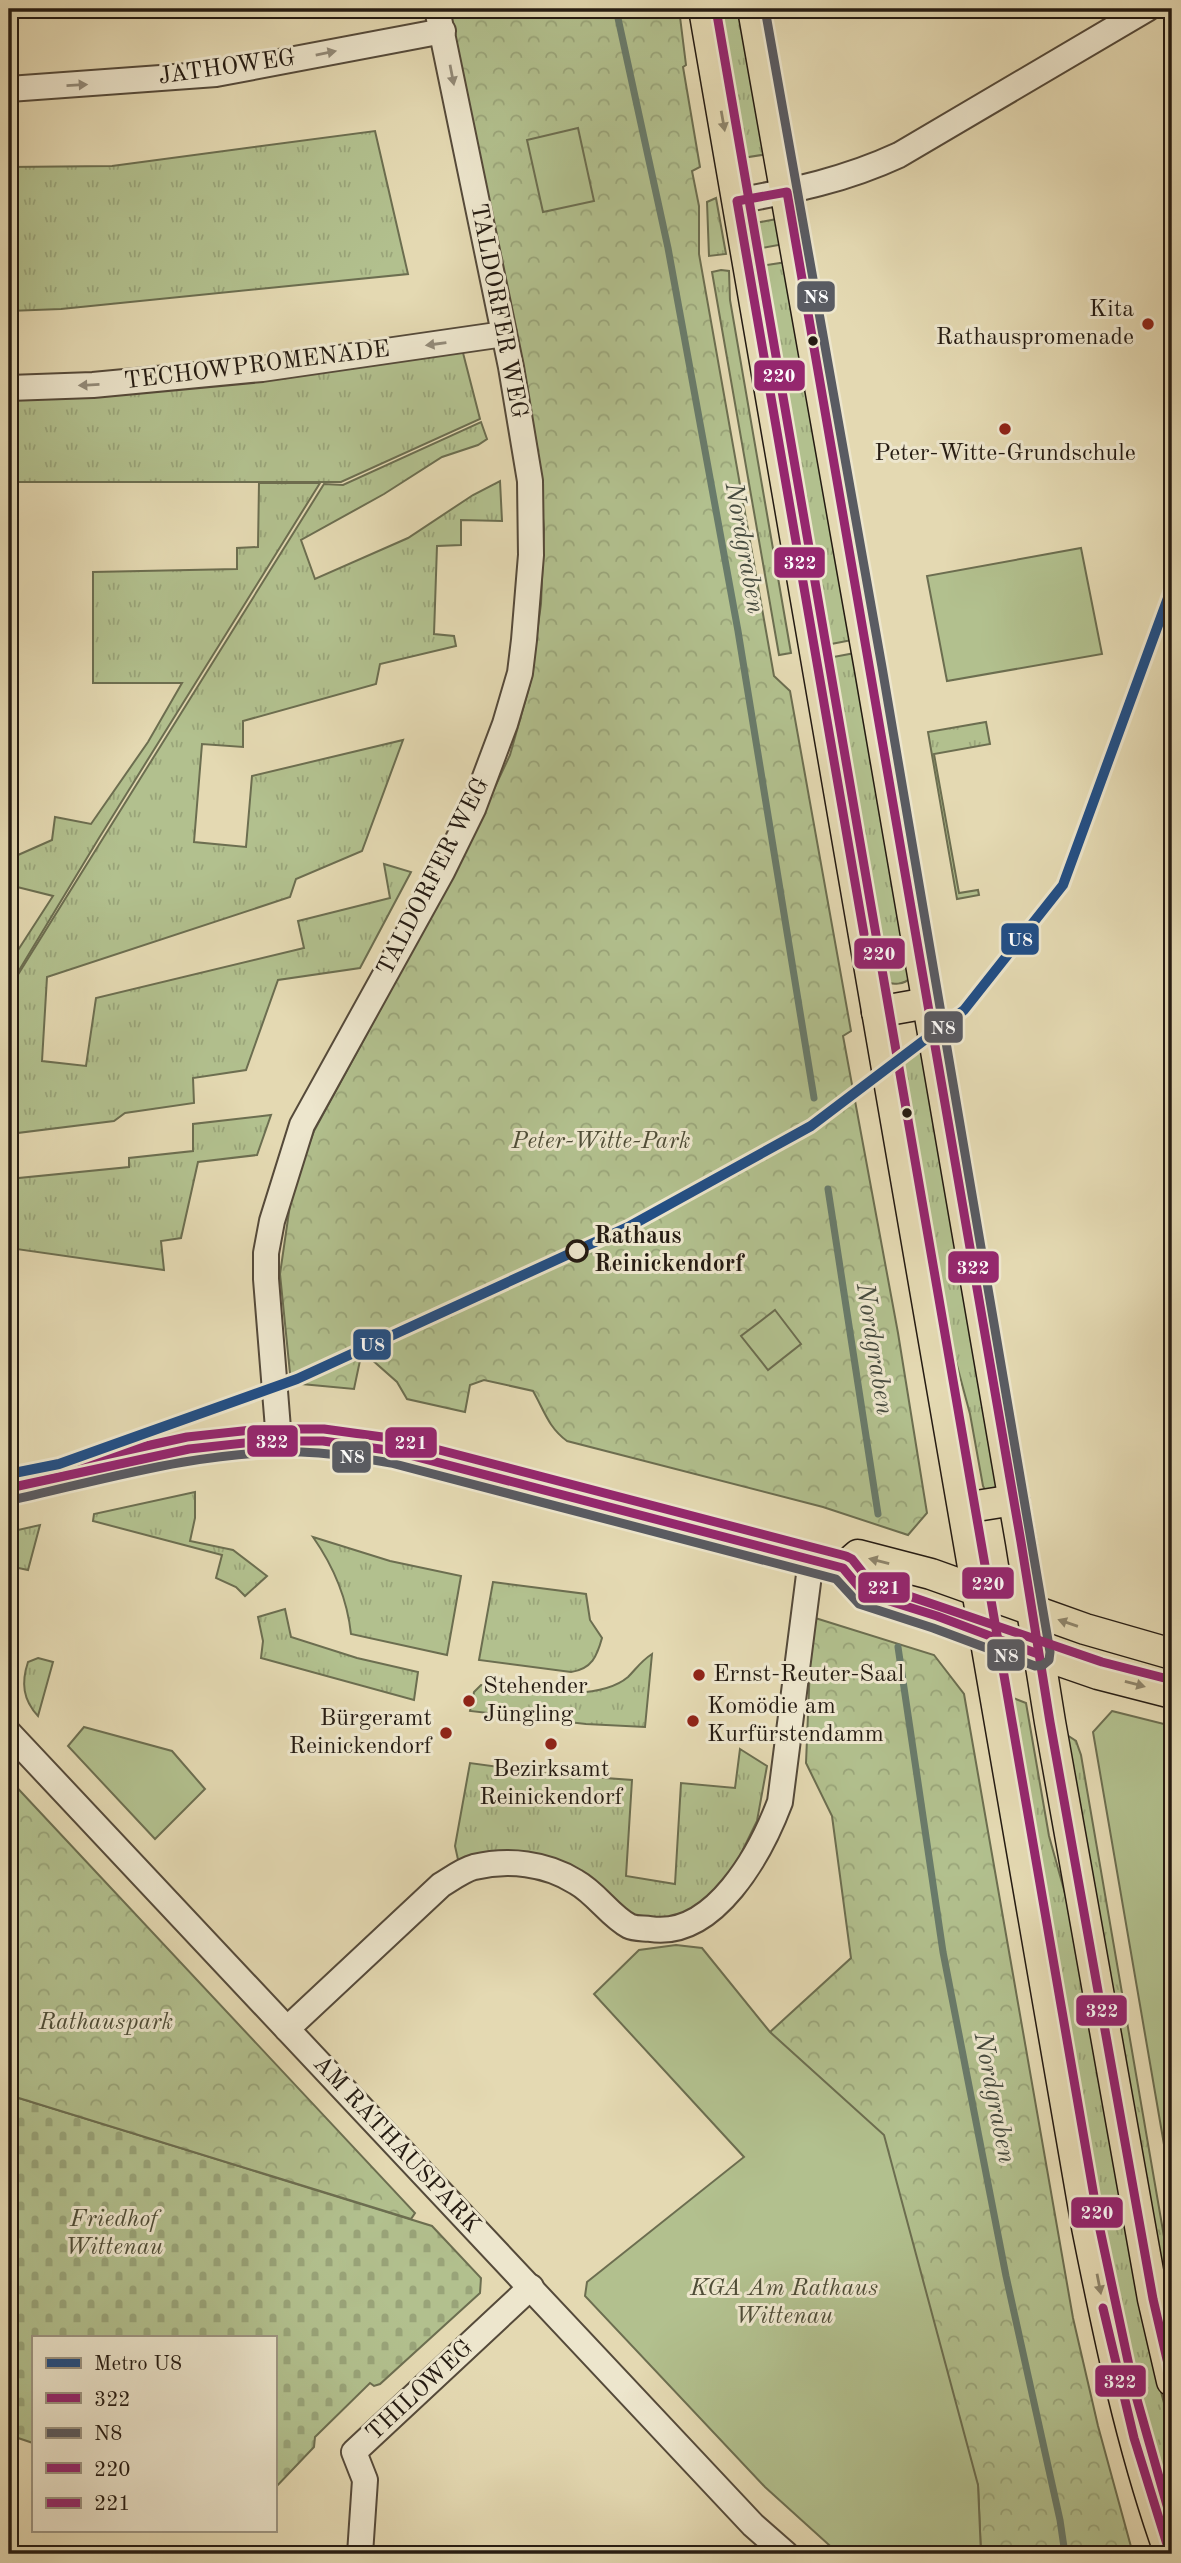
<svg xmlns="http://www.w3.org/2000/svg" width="1181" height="2563" viewBox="0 0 1181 2563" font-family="'Old Standard TT',serif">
  <defs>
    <pattern id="grass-tufts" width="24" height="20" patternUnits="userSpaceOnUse" patternTransform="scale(1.75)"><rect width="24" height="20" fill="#b2c08e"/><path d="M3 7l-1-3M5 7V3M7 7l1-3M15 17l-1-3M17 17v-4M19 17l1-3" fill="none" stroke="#99a479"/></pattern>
    <pattern id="cemetery-stones" width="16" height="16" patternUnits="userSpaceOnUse" patternTransform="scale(1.75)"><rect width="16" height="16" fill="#b2c08e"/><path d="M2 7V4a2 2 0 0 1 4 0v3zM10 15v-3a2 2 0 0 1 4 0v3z" fill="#99a479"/></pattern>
    <pattern id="park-crowns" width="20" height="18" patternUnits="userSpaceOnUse" patternTransform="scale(1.75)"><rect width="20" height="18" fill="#b2c08e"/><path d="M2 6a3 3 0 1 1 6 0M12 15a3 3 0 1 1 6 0" fill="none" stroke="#99a479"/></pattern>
  </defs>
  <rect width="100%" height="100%" fill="#e4d9b2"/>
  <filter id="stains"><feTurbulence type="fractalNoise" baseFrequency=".00286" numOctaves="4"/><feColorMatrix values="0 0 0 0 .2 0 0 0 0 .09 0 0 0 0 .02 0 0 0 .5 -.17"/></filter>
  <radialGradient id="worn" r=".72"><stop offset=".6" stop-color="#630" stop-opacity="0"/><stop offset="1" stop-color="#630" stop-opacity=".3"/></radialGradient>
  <g fill="url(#grass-tufts)" stroke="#6c6e50" stroke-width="2">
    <path d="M716,9H741L768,154L742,158Z"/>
    <path d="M375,131L408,274L61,309L9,311V167L112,166Z"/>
    <path d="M716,198L726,254L709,256L707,202Z"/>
    <path d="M777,219L784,244L757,249L755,223Z"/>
    <path d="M787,262L852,640L826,645L760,266Z"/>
    <path d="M721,270L729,271L730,300L791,653L779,655L712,272Z"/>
    <path d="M462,349L480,419L341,482H9V400Z"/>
    <path d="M481,422L487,439L478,445L442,457L384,494L301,540L315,579L408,538L473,495L500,481L502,521L461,520V545L437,546L434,634L454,636L456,646L380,664L376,684L243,721V747L202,744L194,842L246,847L252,776L403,740L362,851L296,879L290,897L47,977L42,1061L86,1066L96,998L304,948L298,921L390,898L384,864L411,872L360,968L278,980L246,1070L193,1078L194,1103L125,1113L114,1121L9,1134V989L324,484L343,485Z"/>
    <path d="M259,483H320L99,838L9,987V964L53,896L9,885V859L52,840L55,817L91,824L148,742L182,683H93V572L237,569V548L258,547Z"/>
    <path d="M855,653L910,978C905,984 892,986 885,981L828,658Z"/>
    <path d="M986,722L990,744L934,754L959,893L978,890L979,895L957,899L928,732Z"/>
    <path d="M923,1052L998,1487L996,1489L985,1490L983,1486L970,1414L943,1313L897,1057Z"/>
    <path d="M271,1115L257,1155L198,1162L181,1238L161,1241L164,1270L9,1248V1179L129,1167V1158L193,1151V1124Z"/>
    <path d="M195,1492V1518L190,1541L233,1550L267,1576L245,1596L236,1587L216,1578L222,1555L93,1521L94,1514Z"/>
    <path d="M40,1525L28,1570L9,1566V1532Z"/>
    <path d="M313,1537L390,1561L461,1576L447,1655L351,1634C347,1597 334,1567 313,1537Z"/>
    <path d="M493,1582L586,1594L590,1620L602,1638C597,1656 592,1669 571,1672L479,1660Z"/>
    <path d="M285,1609L291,1637L357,1658L418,1672L414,1700L261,1658L263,1641L258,1617Z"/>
    <path d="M652,1654L645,1727L586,1724L470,1711L474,1692L481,1685L575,1693C593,1692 614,1689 628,1677C636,1669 641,1661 652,1654Z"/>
    <path d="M38,1658L53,1662L38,1716C23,1700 21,1683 28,1662Z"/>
    <path d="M1008,1696L1026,1703L1049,1836L1076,1933L1156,2373L1172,2433V2524L1120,2331Z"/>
    <path d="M1067,1735L1076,1741L1081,1755L1172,2283V2326Z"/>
    <path d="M740,1749L767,1766L757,1821L728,1880L697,1911L651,1923L626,1912L569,1868L459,1864L455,1846L470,1763L550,1774L632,1780L626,1876L675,1884L681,1783L735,1788Z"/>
  </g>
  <path fill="url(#cemetery-stones)" stroke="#6c6e50" stroke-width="2" d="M9,2095L432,2226L481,2278L480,2293L380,2384L374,2386L370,2383L315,2437L314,2447L275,2488V2337H33V2443L9,2435Z"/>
  <g fill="url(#park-crowns)" stroke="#6c6e50" stroke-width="2">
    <path d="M445,9H679L686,65L683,67L700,167L692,171L699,206V254L774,676L790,691L851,1031L843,1036L898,1333L927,1513L908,1535L823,1507L567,1441C548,1427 544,1410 533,1391L484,1380L470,1385L465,1412L407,1399L397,1382L362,1351L354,1389L291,1383L280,1274L292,1191L314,1131L455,872L510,755L530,684L541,604L544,529L539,476Z"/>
    <path d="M812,1617L934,1655L964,1694L1073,2318L1098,2426L1133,2554H981L978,2485L770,2032L851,1958L832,1816L806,1763Z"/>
    <path d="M9,1779L415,2213L411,2219L9,2095Z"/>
  </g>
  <g fill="#b2c08e" stroke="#6c6e50" stroke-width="2">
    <path d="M578,128L594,201L543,212L527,140Z"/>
    <path d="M1081,548L1102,654L947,681L927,576Z"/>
    <path d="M775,1310L801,1344L768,1370L741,1336Z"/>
    <path d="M1112,1711L1172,1726V2191L1093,1732Z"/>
    <path d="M84,1727L172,1751L205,1789L155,1839L68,1746Z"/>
    <path d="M676,1945L702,1948L770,2032L884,2135L978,2485L981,2554H839L765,2487L585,2296L587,2282L744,2157L594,1994L639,1950Z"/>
  </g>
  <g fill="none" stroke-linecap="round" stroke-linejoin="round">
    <g stroke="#697b6b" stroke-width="7">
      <path d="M616,9L668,248L738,631L814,1098"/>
      <path d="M828,1189L878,1514"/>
      <path d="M898,1647L943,1952L1006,2276L1060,2520L1065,2554"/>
    </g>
    <defs>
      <g id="minor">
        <path d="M9,89L216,74L443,31"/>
        <path d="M737,201C795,190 845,180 899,155L1147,9"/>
        <path d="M9,388L93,385L262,369L504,334"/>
        <path d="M279,1441L266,1279V1253L272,1221L302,1125L442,872L473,809L505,724L520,673L524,640L531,555L530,481L511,367L437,9"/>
        <path d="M9,1733L753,2525L786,2554"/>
        <path d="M287,2029L441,1885C451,1879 463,1870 474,1867C508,1859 546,1863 576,1882C596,1893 610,1916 629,1926C635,1929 644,1928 650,1929C715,1939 761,1852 780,1802L811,1559"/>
        <path d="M360,2554L365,2480L354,2452L531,2287"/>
      </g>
      <g id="major">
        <path d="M704,9L1087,2227C1109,2337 1132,2448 1170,2554"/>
        <path d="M753,9L870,669L1021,1542L1050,1722L1153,2299L1172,2381"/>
        <path d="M877,1012L928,1003"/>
        <path d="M9,1488C104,1468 201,1439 299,1440C331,1441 363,1446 394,1451L843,1568L864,1593L1098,1674L1172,1693"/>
        <path d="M964,1508L1014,1500"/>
        <path d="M843,1568L858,1555L931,1574L1085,1629L1172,1654"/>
      </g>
    </defs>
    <use href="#minor" stroke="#554a3a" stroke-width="28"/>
    <use href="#major" stroke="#251b12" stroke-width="33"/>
    <use href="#minor" stroke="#ede6cd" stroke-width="24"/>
    <use href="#major" stroke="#e4d9b2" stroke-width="30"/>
    <defs>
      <g id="bus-1">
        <path d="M864,934L737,201L787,192L1021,1542L1050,1722L1153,2299L1172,2381"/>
        <path d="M9,1488L189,1449L262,1441H323L394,1451L843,1568L864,1593L937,1616L1038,1654"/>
        <path d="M1103,2308L1134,2438L1170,2554"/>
      </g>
      <path id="bus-2" d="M12,1500C106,1479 203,1450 301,1452C331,1453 362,1458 391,1463L836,1579L859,1604L933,1628L1035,1666L1043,1665L1049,1660L1050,1652L882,667L765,9"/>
      <path id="bus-3" d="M716,9L1099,2225L1134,2389L1172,2523"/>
      <path id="bus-4" d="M9,1476L187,1437L261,1429H324L397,1439L846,1556L852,1559L871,1583L1102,1662L1172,1680"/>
    </defs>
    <use href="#bus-1" stroke="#ede6cd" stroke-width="14"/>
    <use href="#bus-2" stroke="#ede6cd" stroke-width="14"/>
    <use href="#bus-3" stroke="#ede6cd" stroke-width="14"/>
    <use href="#bus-4" stroke="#ede6cd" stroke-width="14"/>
    <use href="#bus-1" stroke="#95276e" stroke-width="9"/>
    <use href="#bus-2" stroke="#595b62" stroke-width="9"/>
    <use href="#bus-3" stroke="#95276e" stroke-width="9"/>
    <use href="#bus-4" stroke="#95276e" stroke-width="9"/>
    <defs>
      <path id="metro-1" d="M9,1474L59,1464L297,1379L630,1226L811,1126L964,1010L1063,885L1172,587"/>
    </defs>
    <use href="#metro-1" stroke="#ede6cd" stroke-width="16"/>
    <use href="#metro-1" stroke="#224f86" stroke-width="10"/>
  </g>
  <defs><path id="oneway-solid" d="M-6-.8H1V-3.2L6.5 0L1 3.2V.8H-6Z" transform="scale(1.75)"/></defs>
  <g fill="#938b79">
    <use href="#oneway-solid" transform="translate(326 53) rotate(-11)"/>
    <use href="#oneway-solid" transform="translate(452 75) rotate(79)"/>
    <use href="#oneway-solid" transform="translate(77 85) rotate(-3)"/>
    <use href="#oneway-solid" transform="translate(436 344) rotate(172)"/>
    <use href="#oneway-solid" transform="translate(89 385) rotate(177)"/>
  </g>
  <g fill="#8e846a">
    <use href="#oneway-solid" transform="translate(723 121) rotate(80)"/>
    <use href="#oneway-solid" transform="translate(879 1561) rotate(-166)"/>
    <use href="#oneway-solid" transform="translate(1068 1623) rotate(-161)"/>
    <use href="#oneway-solid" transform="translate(1135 1684) rotate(15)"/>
    <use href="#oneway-solid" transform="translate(1099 2284) rotate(79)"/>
  </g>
  <g fill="#8f2418" stroke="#ede6cd" stroke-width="2.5">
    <circle cx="1148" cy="324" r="7"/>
    <circle cx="1005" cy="429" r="7"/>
    <circle cx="699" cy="1675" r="7"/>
    <circle cx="469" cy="1701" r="7"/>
    <circle cx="693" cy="1721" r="7"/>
    <circle cx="446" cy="1733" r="7"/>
    <circle cx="551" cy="1744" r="7"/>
  </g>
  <g fill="#251b12" stroke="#ede6cd" stroke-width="2.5">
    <circle cx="813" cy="341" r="6"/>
    <circle cx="907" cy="1113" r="6"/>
  </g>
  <circle fill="#ede6cd" stroke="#251b12" stroke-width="3.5" cx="577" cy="1251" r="10"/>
  <g text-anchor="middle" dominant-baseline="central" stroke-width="6" stroke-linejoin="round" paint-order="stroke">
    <g font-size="24" fill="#251b12" stroke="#ede6cd">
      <text transform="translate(227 68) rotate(-8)">JATHOWEG</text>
      <text transform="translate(498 311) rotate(79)">TALDORFER WEG</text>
      <text transform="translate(257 366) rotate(-7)">TECHOWPROMENADE</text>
      <text transform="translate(434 877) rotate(-63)">TALDORFER WEG</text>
      <text transform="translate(396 2145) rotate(47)">AM RATHAUSPARK</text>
      <text transform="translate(420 2391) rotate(-43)">THILOWEG</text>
    </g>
    <g font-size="24" fill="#251b12" stroke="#ede6cd" text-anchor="start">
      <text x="1134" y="310" text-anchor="end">Kita<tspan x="1134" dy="28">Rathauspromenade</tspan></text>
      <text x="1005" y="454" text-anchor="middle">Peter-Witte-Grundschule</text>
      <text x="713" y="1675">Ernst-Reuter-Saal</text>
      <text x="483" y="1687">Stehender<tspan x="483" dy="28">Jüngling</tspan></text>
      <text x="707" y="1707">Komödie am<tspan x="707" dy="28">Kurfürstendamm</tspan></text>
      <text x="432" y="1719" text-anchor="end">Bürgeramt<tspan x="432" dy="28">Reinickendorf</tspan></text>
      <text x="551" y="1770" text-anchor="middle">Bezirksamt<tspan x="551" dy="28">Reinickendorf</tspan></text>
    </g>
    <g font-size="24" font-style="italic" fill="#4f4d37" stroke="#ede6cd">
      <text x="601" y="1142">Peter-Witte-Park</text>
      <text x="106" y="2023">Rathauspark</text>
      <text x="114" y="2220">Friedhof<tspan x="114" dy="28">Wittenau</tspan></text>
      <text x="784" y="2289">KGA Am Rathaus<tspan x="784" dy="28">Wittenau</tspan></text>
    </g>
    <g font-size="24" font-weight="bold" fill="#251b12" stroke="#ede6cd" text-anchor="start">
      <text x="594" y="1237">Rathaus<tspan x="594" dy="28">Reinickendorf</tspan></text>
    </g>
    <g font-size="26" font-style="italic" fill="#474b3f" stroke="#ede6cd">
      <text transform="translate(744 548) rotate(80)">Nordgraben</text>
      <text transform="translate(874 1349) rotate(81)">Nordgraben</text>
      <text transform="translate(994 2098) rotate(79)">Nordgraben</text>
    </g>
  </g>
  <g stroke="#ede6cd" stroke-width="2.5">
    <rect x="796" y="280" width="40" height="33" rx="7" fill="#595b62"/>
    <rect x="753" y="359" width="53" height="33" rx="7" fill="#95276e"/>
    <rect x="773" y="546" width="53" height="33" rx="7" fill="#95276e"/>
    <rect x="1000" y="922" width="40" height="34" rx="7" fill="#224f86"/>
    <rect x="853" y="937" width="53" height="33" rx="7" fill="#95276e"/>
    <rect x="923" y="1010" width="41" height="34" rx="7" fill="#595b62"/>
    <rect x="947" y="1250" width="53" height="34" rx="7" fill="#95276e"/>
    <rect x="352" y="1328" width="40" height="33" rx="7" fill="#224f86"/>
    <rect x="246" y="1424" width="53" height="34" rx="7" fill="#95276e"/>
    <rect x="384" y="1426" width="54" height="33" rx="7" fill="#95276e"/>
    <rect x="331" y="1440" width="41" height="34" rx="7" fill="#595b62"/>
    <rect x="961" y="1566" width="54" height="34" rx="7" fill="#95276e"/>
    <rect x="857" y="1571" width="54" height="33" rx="7" fill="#95276e"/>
    <rect x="986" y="1638" width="40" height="34" rx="7" fill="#595b62"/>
    <rect x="1075" y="1994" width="53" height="33" rx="7" fill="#95276e"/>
    <rect x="1070" y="2196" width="54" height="33" rx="7" fill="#95276e"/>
    <rect x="1094" y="2364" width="53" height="34" rx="7" fill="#95276e"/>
  </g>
  <g font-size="19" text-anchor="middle" font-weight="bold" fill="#fff">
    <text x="816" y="303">N8</text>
    <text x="779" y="382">220</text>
    <text x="800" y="569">322</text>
    <text x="1020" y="946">U8</text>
    <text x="879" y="960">220</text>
    <text x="943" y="1034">N8</text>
    <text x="973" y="1274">322</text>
    <text x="372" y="1351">U8</text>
    <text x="272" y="1448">322</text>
    <text x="411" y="1449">221</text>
    <text x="352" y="1463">N8</text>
    <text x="988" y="1590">220</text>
    <text x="884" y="1594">221</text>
    <text x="1006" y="1662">N8</text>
    <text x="1102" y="2017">322</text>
    <text x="1097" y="2219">220</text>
    <text x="1120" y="2388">322</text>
  </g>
  <rect width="1181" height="2563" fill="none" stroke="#e4d9b2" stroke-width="35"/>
  <rect x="10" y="10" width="1160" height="2542" fill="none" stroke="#251b12" stroke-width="3.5"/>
  <rect x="18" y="18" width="1146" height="2528" fill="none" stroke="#251b12" stroke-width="2"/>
  <rect x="32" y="2336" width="245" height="196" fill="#ede6cd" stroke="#9d9582" stroke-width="2"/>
  <rect x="46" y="2358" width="35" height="10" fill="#224f86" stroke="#9d9582" stroke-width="2"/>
  <text x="94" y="2370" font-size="21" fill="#251b12">Metro U8</text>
  <rect x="46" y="2393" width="35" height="10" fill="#95276e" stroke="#9d9582" stroke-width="2"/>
  <text x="94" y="2406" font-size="21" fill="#251b12">322</text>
  <rect x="46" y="2428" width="35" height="10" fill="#595b62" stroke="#9d9582" stroke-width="2"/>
  <text x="94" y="2440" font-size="21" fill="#251b12">N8</text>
  <rect x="46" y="2463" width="35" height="10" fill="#95276e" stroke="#9d9582" stroke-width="2"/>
  <text x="94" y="2476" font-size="21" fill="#251b12">220</text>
  <rect x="46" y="2498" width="35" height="10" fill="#95276e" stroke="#9d9582" stroke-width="2"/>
  <text x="94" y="2510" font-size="21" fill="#251b12">221</text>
  <rect width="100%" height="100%" filter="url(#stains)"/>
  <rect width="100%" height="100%" fill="url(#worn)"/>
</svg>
